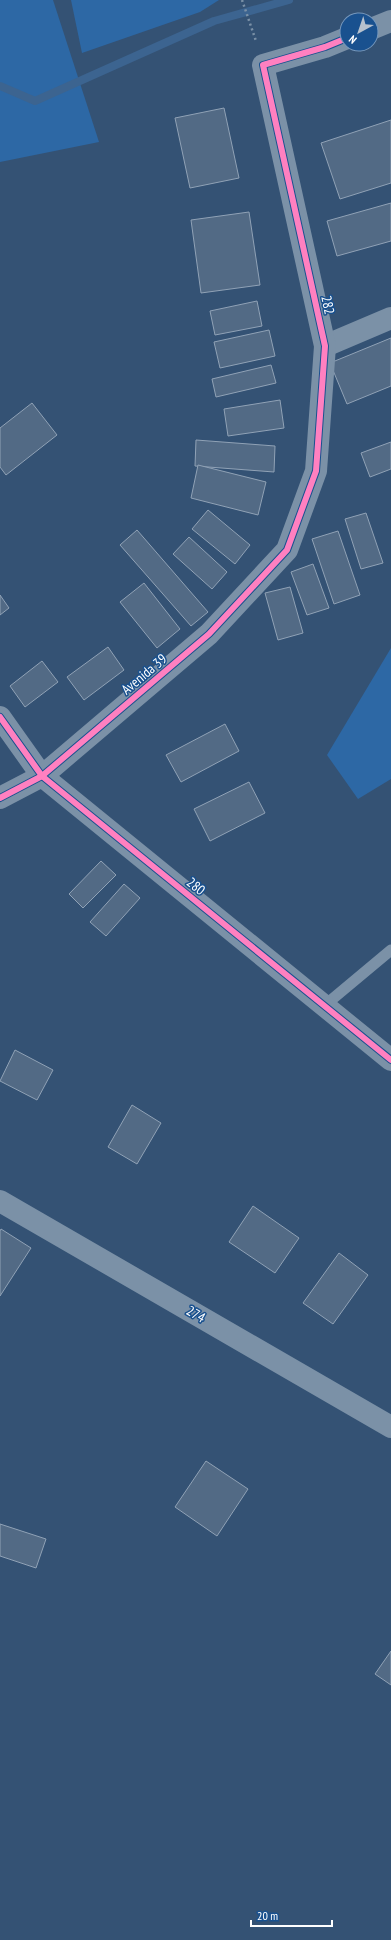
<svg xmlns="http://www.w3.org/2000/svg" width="391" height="1940" viewBox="0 0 391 1940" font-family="'PT Sans Narrow',sans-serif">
  <rect width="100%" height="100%" fill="#345274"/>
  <g fill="#2d68a5">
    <path d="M0,0H53L99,142L0,162Z"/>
    <path d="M71,0H219L200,12L82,53Z"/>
    <path d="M391,648V779L358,799L327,755Z"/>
  </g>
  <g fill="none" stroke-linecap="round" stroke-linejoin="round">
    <path stroke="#3c6490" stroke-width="8" d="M0,86L35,101L214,21L289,0"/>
  </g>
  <g fill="#526a85" stroke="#90a2b6">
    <path d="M224,108L239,178L190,188L175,118Z"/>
    <path d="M391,120V183L340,199L321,143Z"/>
    <path d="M391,203V241L337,256L327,221Z"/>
    <path d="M249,212L260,285L201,293L191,220Z"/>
    <path d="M257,301L262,326L215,335L210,311Z"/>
    <path d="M269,330L275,356L220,368L214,342Z"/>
    <path d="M391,338V386L347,404L330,363Z"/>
    <path d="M271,365L276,383L216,397L212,379Z"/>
    <path d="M280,400L284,428L228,436L224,409Z"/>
    <path d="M32,403L57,435L6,475L0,467V428Z"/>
    <path d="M196,440L275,446L274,472L195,466Z"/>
    <path d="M391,442V469L370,477L361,453Z"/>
    <path d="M198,465L266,482L258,515L191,498Z"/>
    <path d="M208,510L250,545L235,564L192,529Z"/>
    <path d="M366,513L383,563L361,569L345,519Z"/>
    <path d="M137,530L208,612L191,626L120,545Z"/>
    <path d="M338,531L360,595L334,604L312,539Z"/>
    <path d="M189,537L227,572L212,589L173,554Z"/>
    <path d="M313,564L329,608L307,615L291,572Z"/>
    <path d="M144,583L180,629L157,648L120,602Z"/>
    <path d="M290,587L303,633L278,640L265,593Z"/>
    <path d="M0,595L9,608L0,615Z"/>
    <path d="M108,647L124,670L84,700L67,677Z"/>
    <path d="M42,661L58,682L25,707L10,686Z"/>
    <path d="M225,724L239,751L181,782L166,755Z"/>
    <path d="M249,782L265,813L210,841L194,809Z"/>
    <path d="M101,861L116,875L83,908L69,894Z"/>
    <path d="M124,884L140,898L106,936L90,922Z"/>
    <path d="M15,1050L53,1070L37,1100L0,1081Z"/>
    <path d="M132,1105L161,1123L137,1164L108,1147Z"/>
    <path d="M253,1206L299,1238L275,1273L229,1242Z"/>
    <path d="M1,1229L31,1248L0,1296V1231Z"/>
    <path d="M339,1253L368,1275L333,1324L303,1303Z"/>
    <path d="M206,1461L248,1489L217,1536L175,1507Z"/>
    <path d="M0,1524L46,1539L36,1568L0,1556Z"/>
    <path d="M391,1651V1685L375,1674Z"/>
  </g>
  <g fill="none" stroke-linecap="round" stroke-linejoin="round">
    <path stroke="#7b91a7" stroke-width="2.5" stroke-dasharray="2 3" stroke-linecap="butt" d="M242,0L256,41"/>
    <path stroke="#7b91a7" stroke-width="11" d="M324,1006L391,950"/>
    <g stroke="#7b91a7" stroke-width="22">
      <path d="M371,29L391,21"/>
      <path d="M325,346L391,318"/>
      <path d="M0,717L42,776L391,1060"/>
      <path d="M0,798L42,776L209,634L287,550L316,471L325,346L263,65L325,47L347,38"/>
    </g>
    <path stroke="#7b91a7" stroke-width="22" d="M0,1201L391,1427"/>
    <defs>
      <g id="cycleway">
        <path d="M0,717L42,776L391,1060"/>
        <path d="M0,798L42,776L209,634L287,550L316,471L325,346L263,65L325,47L347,38"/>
      </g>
    </defs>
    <use href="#cycleway" stroke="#19518f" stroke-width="8"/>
    <use href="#cycleway" stroke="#ff80c0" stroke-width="6"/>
  </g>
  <g text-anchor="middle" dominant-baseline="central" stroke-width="3" stroke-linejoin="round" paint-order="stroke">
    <g font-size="14" fill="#fff" stroke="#19518f">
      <text transform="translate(328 305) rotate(78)">282</text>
      <text transform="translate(144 674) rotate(-40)">Avenida 39</text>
      <text transform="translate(196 886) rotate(39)">280</text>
      <text transform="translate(196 1314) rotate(30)">274</text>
    </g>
  </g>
  <g transform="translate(359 32) rotate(220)"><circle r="19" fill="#19518f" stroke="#7597bc"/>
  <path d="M0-3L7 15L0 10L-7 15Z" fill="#b8c2ce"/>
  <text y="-6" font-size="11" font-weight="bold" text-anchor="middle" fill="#ffffff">N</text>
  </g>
  <path d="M251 1920v6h81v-6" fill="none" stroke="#ffffff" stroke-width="2"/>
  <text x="257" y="1920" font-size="12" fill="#ffffff" stroke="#19518f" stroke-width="3" paint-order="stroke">20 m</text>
</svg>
